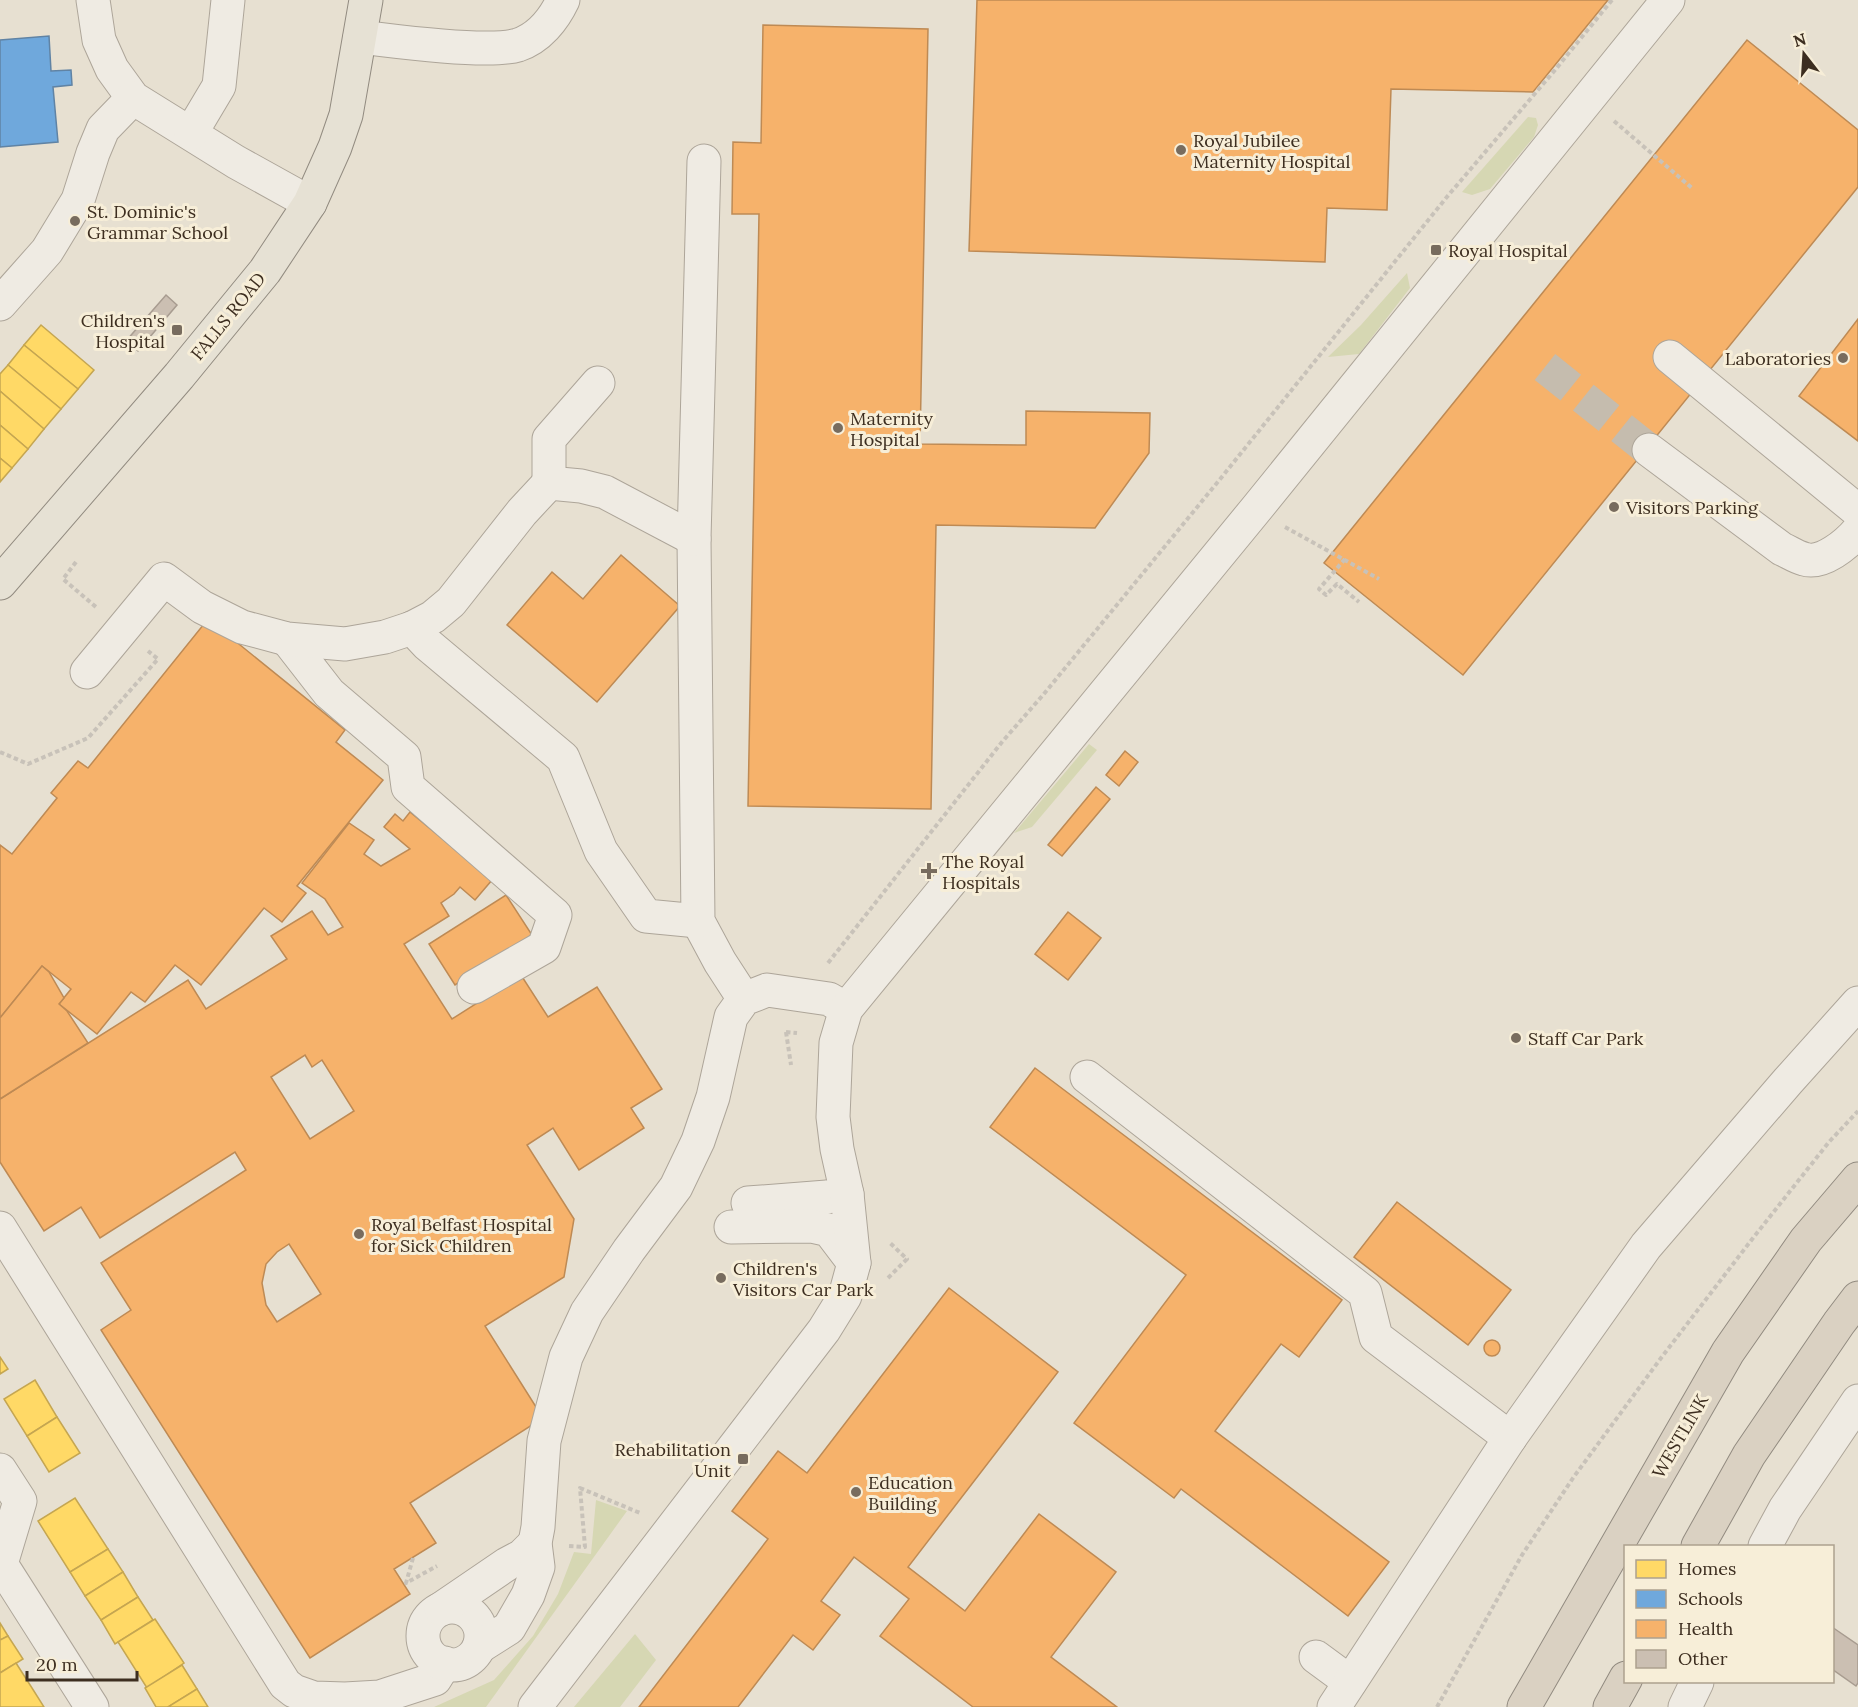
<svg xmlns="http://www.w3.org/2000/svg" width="1858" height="1707" viewBox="0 0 1858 1707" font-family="Lora,serif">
  <rect width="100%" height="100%" fill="#e7e0d1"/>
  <g fill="#d6d7b3">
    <path d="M1528,117L1536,118L1538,125L1534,137L1490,189L1472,195L1462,192Z"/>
    <path d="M1407,273L1410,288L1359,354L1328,357L1361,325Z"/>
    <path d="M1089,744L1097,750L1032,827L1014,833Z"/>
    <path d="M596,1500L627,1511L486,1707H434L494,1680L533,1636L558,1594L574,1552L591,1554Z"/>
    <path d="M635,1634L656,1660L620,1707H574Z"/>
  </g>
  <g fill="#ffd966" stroke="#c5a651" stroke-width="1.5">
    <path d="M41,325L94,370L78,389L24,345Z"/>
    <path d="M24,345L78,389L61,409L8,365Z"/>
    <path d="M8,365L61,409L44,429L0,391V374Z"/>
    <path d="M0,391L44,429L28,449L0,425Z"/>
    <path d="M0,425L28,449L12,468L0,458Z"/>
    <path d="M0,458L12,468L0,482Z"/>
    <path d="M0,1357L8,1369L0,1374Z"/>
    <path d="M35,1380L57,1417L27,1436L4,1399Z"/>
    <path d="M57,1417L80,1453L49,1472L27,1436Z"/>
    <path d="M75,1498L108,1549L70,1572L38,1521Z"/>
    <path d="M108,1549L123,1572L85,1596L70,1572Z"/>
    <path d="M123,1572L138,1597L101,1620L85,1596Z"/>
    <path d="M138,1597L153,1620L115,1644L101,1620Z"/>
    <path d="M155,1619L184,1663L147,1688L118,1642Z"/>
    <path d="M0,1623L8,1636L0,1640Z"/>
    <path d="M8,1636L23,1659L0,1673V1640Z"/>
    <path d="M16,1663L32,1688L44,1707H0V1673Z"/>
    <path d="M182,1665L197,1689L168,1707H156L145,1688Z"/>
    <path d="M197,1689L208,1707H168Z"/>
  </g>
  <path fill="#6fa8dc" stroke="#6083a4" stroke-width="1.5" d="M49,36L51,71L71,70L72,85L53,87L58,142L0,147V40Z"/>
  <g fill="#f6b26b" stroke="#be8a54" stroke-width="1.5" fill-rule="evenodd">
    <path d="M977,0H1608L1533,92L1391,89L1387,210L1327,208L1325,262L969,251Z"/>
    <path d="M763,25L928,29L920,444L1026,445V411L1150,413L1149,453L1095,528L936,525L931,809L748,806L759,214H732L733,142L761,143Z"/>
    <path d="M1747,40L1858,130V187L1463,675L1324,563Z"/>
    <path d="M1858,319V441L1799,396Z"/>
    <path d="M621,555L680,606L597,702L507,625L552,572L583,599Z"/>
    <path d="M208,619L345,730L336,742L383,780L297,886L306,893L282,922L264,908L201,985L175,965L145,1002L131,992L97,1034L59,1004L71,989L42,966L0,1018V845L12,854L57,798L51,793L78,761L88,768Z"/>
    <path d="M1125,751L1138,762L1119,786L1106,775Z"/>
    <path d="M1096,787L1110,799L1062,856L1048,845Z"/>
    <path d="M410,812L492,880L475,900L460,887L454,894L441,903L449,916L404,944L452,1019L521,975L548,1017L597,987L662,1089L631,1108L644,1128L579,1170L553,1128L527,1145L574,1219L564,1277L485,1326L543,1418L410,1503L436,1543L394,1569L410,1594L310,1658L101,1330L131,1310L101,1263L246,1170L235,1152L100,1238L81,1207L44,1231L0,1162V1099L188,980L206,1009L287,959L271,936L312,911L328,935L343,927L325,899L302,883L349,823L374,840L364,854L381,866L410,849L384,827L395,814L403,821ZM305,1055L312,1067L322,1060L354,1111L310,1139L271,1077ZM289,1244L321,1294L277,1322L266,1305L262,1283L266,1264L277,1252Z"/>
    <path d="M506,895L532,935L455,985L429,944Z"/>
    <path d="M1068,912L1101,938L1068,980L1035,954Z"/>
    <path d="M42,966L49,972L64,998L59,1004L67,1011L88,1043L0,1099V1018Z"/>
    <path d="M1035,1068L1342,1300L1299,1357L1281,1344L1215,1431L1389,1562L1348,1616L1181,1489L1174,1498L1074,1423L1186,1275L990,1127Z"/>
    <path d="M1397,1202L1511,1290L1468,1345L1354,1257Z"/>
    <path d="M949,1288L1058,1372L908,1567L965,1611L1039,1514L1116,1572L1051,1657L1117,1707H973L880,1636L909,1599L854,1557L821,1601L840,1615L813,1650L793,1635L738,1707H639L768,1539L732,1511L778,1451L807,1473Z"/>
    <circle cx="1492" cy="1348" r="8"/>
  </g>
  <g fill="#cbbfb2" stroke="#a89c90" stroke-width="1.5">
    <path d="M166,295L177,305L138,351L126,341Z"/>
    <path d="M1832,1627L1858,1645V1683L1856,1686L1832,1669Z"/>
  </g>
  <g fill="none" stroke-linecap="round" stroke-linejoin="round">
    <path stroke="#c5bcae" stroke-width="33" stroke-dasharray="33 16" stroke-linecap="butt" d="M1545,367L1649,450"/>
    <defs>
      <g id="minor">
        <path d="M93,0L99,40L112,69L133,98L236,162L310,203"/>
        <path d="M360,37C399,42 437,47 476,48C490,48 505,49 518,45C539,38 554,19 563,0"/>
        <path d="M191,133L219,86L228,0"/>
        <path d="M704,161L694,539L698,921L720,962L744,999"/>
        <path d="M0,304L47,251L78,200L93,153L103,129L133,98"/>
        <path d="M1670,357L1858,511"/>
        <path d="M598,383L549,439V483L581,486L605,492L694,539"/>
        <path d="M1649,450L1782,549C1789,552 1796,557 1804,559C1822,565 1847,544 1858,531"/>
        <path d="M412,628L427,644L563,758L601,851L646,916L698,921"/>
        <path d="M287,639L329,693L404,757L408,787L555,915L544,947L474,987"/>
        <path d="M87,672L164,579L202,607L242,627L287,639L345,644L385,637L412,628L433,617L451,602L522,512L549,483"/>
        <path d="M1087,1077L1365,1293L1376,1337L1510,1438"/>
        <path d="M748,1203L827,1197L847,1194"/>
        <path d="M731,1227L811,1226L829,1230L854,1263"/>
        <path d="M0,1228L285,1684L294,1691L314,1698L345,1699L380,1697L435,1679L445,1663"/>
        <path d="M0,1470L20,1501L1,1564L92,1707"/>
        <path d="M1765,1546L1785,1509L1858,1401"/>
        <circle cx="452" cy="1636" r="29"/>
        <path d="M441,1609L507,1564L522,1556L535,1543"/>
        <path d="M479,1647L509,1628L528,1595L538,1567L535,1543L538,1527L544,1441L566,1357L587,1312L629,1250L676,1187L698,1141L713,1097L731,1017L744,999L767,990L829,999L846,1009"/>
        <path d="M1316,1657L1350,1682"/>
        <path d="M535,1707L824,1330L845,1296L854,1263L847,1194L837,1149L833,1117L836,1043L846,1009L1257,508L1668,0"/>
        <path d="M1334,1707L1510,1438L1646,1246L1788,1081L1858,1003"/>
        <path d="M1685,1707L1697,1682"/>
      </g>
      <path id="major" d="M0,583L179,376L265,271L310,203L335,147L346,115L366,0"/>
      <g id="highway">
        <path d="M1698,1546L1749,1455L1839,1323L1858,1298"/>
        <path d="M1524,1707L1728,1352L1806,1240L1858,1179"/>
        <path d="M1610,1707L1626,1678"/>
      </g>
    </defs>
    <use href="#minor" stroke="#ada599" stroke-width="35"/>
    <use href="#major" stroke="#928b80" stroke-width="35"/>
    <use href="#highway" stroke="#928b80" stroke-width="35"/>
    <g stroke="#c8c2b9" stroke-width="4" stroke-dasharray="4.5 3" stroke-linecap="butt">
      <path d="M1614,121L1693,189"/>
      <path d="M1285,527L1379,579"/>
      <path d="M1345,559L1319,589L1326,595L1337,584L1359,602"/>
      <path d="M76,562L63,579L96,607"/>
      <path d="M0,752L28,764L88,738L158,659L148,651"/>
      <path d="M828,963L1002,742L1043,695L1221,478L1446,198L1555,70L1612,0"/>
      <path d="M786,1032L797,1033"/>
      <path d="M786,1032L791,1065"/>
      <path d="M888,1278L907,1259L889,1242"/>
      <path d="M569,1546L585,1547L580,1488L640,1513"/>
      <path d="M413,1558L406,1583L437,1566"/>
      <path d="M1437,1707L1522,1555L1573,1478L1661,1358L1753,1238L1829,1142L1858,1111"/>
    </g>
    <use href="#minor" stroke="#efebe3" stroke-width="33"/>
    <use href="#major" stroke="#e6e1d4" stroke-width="33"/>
    <use href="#highway" stroke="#dad1c2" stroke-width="33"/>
  </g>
  <g fill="#786c5e" stroke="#f7eed8" stroke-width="2">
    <circle cx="1181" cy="150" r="6"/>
    <circle cx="75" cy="221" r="6"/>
    <rect x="1430" y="244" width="12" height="12" rx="3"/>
    <rect x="171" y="324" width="12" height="12" rx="3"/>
    <circle cx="1843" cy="358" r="6"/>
    <circle cx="838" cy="428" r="6"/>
    <circle cx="1614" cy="507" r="6"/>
    <path d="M926 862h6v6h6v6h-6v6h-6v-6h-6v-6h6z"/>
    <circle cx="1516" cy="1038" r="6"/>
    <circle cx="359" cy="1234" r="6"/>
    <circle cx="721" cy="1278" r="6"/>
    <rect x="737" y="1453" width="12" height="12" rx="3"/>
    <circle cx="856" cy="1492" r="6"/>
  </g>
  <g text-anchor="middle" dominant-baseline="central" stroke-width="6" stroke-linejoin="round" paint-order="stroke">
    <g font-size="18" fill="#3d2e20" stroke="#f7eed8" text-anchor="start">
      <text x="1193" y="140">Royal Jubilee<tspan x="1193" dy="21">Maternity Hospital</tspan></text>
      <text x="87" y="211">St. Dominic's<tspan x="87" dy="21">Grammar School</tspan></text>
      <text x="1448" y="250">Royal Hospital</text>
      <text x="165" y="320" text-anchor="end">Children's<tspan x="165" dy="21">Hospital</tspan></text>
      <text x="1831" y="358" text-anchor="end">Laboratories</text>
      <text x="850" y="418">Maternity<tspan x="850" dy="21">Hospital</tspan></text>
      <text x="1626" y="507">Visitors Parking</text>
      <text x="942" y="861">The Royal<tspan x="942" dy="21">Hospitals</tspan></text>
      <text x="1528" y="1038">Staff Car Park</text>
      <text x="371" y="1224">Royal Belfast Hospital<tspan x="371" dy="21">for Sick Children</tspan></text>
      <text x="733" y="1268">Children's<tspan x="733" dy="21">Visitors Car Park</tspan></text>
      <text x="731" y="1449" text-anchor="end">Rehabilitation<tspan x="731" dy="21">Unit</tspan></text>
      <text x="868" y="1482">Education<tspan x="868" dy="21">Building</tspan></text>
    </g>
    <g font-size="18" fill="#3d2e20" stroke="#f7eed8">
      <text transform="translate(228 316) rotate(-51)">FALLS ROAD</text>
      <text transform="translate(1680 1436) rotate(-60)">WESTLINK</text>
    </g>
  </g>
  <rect x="1624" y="1545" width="210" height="138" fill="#f7eed8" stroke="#ada18e" stroke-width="1.5"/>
  <rect x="1636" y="1560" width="30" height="18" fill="#ffd966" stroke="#ada18e" stroke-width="1.5"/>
  <text x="1678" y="1575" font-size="18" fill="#3d2e20">Homes</text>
  <rect x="1636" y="1590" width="30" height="18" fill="#6fa8dc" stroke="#ada18e" stroke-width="1.5"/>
  <text x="1678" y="1605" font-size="18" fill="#3d2e20">Schools</text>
  <rect x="1636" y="1620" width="30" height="18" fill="#f6b26b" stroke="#ada18e" stroke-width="1.5"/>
  <text x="1678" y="1635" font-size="18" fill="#3d2e20">Health</text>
  <rect x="1636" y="1650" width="30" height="18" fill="#cbbfb2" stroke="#ada18e" stroke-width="1.5"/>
  <text x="1678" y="1665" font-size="18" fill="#3d2e20">Other</text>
  <g transform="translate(1804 54) rotate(343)" stroke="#f7eed8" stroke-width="4.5" paint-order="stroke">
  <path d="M0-4.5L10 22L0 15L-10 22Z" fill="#3d2e20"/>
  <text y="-9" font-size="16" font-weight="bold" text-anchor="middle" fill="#3d2e20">N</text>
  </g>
  <path d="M27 1671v9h110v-9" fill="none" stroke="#3d2e20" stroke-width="3"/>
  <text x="36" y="1671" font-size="18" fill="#3d2e20" stroke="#f7eed8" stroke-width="4.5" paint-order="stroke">20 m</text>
</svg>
